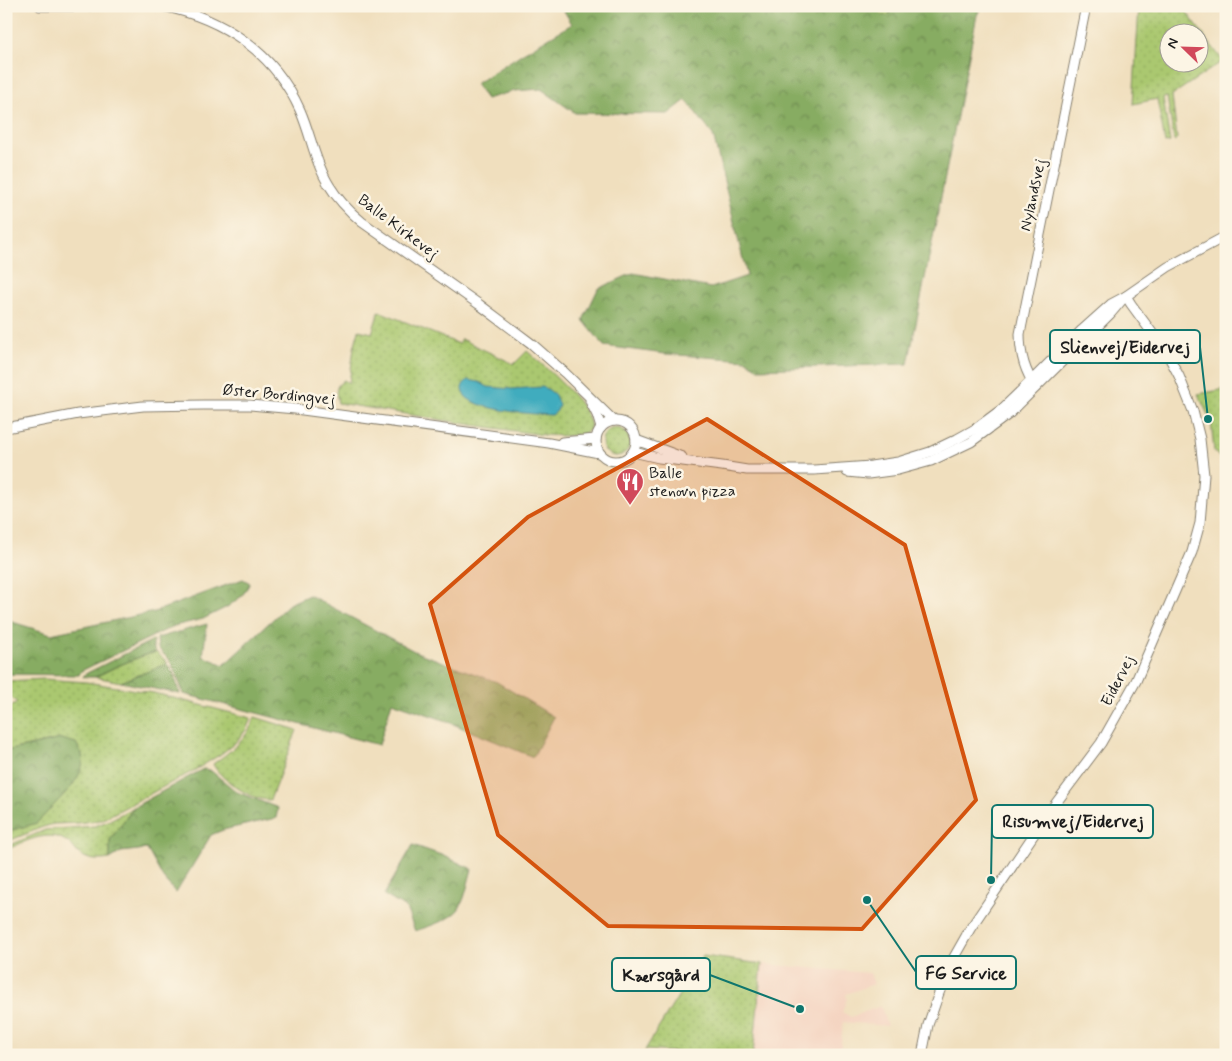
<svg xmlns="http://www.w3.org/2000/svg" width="1232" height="1061" viewBox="0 0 1232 1061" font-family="Mynerve,sans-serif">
  <defs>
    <pattern id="grass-dots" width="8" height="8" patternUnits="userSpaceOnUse" patternTransform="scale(1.25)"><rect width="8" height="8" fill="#aac86f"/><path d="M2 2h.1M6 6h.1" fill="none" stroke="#92ab60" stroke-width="1.8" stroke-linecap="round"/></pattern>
    <pattern id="forest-crowns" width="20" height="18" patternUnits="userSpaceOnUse" patternTransform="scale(1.25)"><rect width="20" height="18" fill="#87ac62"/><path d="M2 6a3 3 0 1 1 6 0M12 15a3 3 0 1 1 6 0" fill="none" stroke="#6e8b50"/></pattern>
    <pattern id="wetland-marsh" width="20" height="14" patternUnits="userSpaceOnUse" patternTransform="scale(1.25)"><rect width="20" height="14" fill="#aac86f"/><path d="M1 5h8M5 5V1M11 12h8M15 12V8" fill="none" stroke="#92ab60"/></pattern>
  </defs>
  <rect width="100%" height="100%" fill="#fcf5e5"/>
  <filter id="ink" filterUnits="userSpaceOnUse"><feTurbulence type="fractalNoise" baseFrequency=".02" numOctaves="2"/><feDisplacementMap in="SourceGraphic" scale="10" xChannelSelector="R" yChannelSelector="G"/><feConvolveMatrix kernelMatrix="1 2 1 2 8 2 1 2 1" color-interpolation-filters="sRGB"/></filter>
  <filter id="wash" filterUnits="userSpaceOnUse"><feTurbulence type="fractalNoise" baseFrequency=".0096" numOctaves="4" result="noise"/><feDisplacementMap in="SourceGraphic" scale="20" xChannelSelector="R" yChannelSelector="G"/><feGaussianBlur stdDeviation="1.12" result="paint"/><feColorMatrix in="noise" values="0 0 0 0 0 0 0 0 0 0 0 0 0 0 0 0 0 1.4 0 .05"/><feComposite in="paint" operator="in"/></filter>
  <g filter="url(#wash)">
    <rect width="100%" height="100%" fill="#f0dfbe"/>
    <path fill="#f4d3c0" d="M762,964L870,973L874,984L846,994L847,999L842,1012L851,1017L881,1006L887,1026L843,1022L840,1055H753Z"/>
    <g fill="url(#grass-dots)" stroke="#637246" fill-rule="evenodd">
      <path d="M1139,6H1182L1223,61L1172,95L1177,139L1174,141L1167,97L1163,98L1170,142L1165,143L1157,99L1133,104ZM1200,32V62H1170V32Z"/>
      <path d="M379,311L459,344L461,339L514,364L527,351C541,364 597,410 590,430L583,434L567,436L544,435L473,425L338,403C336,391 334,387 344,380L349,383L354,348L359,330L372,333Z"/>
      <path d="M1226,389V462H1223L1214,451L1211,421L1198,394Z"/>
      <circle cx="616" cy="442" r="14"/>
      <path d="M156,652L166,661L167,664L121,682L95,677C115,667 134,658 156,652Z"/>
      <path d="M44,679L86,682L154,693L251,718L246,730L235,743L221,754L195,770L101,820L77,823L54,824L43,827L6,842V832L37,822L45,813L61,739L6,751V710L17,702L6,694V681Z"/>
      <path d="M255,717L297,730L270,800C269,800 262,799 261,799C247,796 219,778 213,764C232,750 247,740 255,717Z"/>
      <path d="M134,807L110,840V859C98,861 87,861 77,852C74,848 70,843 66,841C47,829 24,842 6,850V847L45,830L95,826L108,821Z"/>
      <path d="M703,956L762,964L753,1055H723L645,1050Z"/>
    </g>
    <g fill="url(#forest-crowns)" stroke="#52643f">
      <path d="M561,6H982L977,15L908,364L758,369L747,360L665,354L604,346L583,320L598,289L633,273L711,288L747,276L713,135L686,100L668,114L575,113L541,89L514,91L486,99L475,84L523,53L572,24Z"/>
      <path d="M243,579L250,583L242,596L227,607L203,619L174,626L81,671L79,675L6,674V620L51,634L154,612Z"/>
      <path d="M309,595L416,652L497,682L554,717L533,757L441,719L392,702L379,745L184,694L171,662L158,648L157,638L207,624L203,656L224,665L289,604Z"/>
      <path d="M153,640V648L156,652L142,656L115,667L95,677H83L85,674Z"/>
      <path d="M167,664L173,672L180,694L121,682Z"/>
      <path d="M61,739L76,743L82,754L83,763L80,773L72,786L37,823L6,832V751Z"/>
      <path d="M203,769L210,770L237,792L278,808L276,818L223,830L211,835L176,893L163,878L147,849L121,852L110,859V840L134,807Z"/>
      <path d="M413,845L444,856L472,869C468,882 466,896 460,907C454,919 427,927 415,931L406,908L384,895Z"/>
    </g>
    <path fill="url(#wetland-marsh)" stroke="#637246" d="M878,6H891V10L888,16L881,15Z"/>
    <path fill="#40acbe" stroke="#2e646d" d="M468,380L479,382L488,387L512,389L542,387L549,390L555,395L559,405L557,411L552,415C534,414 472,411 463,393C460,387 464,383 468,380Z"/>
  </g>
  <g filter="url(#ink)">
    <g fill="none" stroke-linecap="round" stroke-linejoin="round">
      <defs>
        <g id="tertiary">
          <path d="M40,6H88"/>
          <path d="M163,6C224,19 274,52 300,110C311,135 315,163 329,185C338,200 349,211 362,222L480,305L532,344L565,373L614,421"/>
          <path d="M1036,387C1024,371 1020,353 1020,334L1086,6"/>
          <path d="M590,401L597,415L601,428"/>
          <circle cx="616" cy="441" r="20"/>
          <path d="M6,428L78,414L143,406L203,405H250L295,409L549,443L599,453"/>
          <path d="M636,440L682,457"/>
          <path d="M562,442L596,439"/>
          <path d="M633,452L659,458L722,466L747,470H814L871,466L898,462L930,452L957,439L975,429L1002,409L1031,381L1082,330L1111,304L1126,296L1168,267L1226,236"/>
          <path d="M847,472L868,474L898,470L931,461L971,442L1009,414L1111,313L1122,300"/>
          <path d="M922,1055L928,1025L939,993L953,959L970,929L1047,815L1101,743L1136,681L1192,552L1200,523L1204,475L1200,439L1193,411L1179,376L1169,357L1158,341L1131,304L1126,296"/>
        </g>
      </defs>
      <use href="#tertiary" stroke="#867e6d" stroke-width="11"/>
      <use href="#tertiary" stroke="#fff" stroke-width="9"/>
    </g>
  </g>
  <path fill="#d4530e" fill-opacity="0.2" stroke="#d4530e" stroke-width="4" stroke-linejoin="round" d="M707,419L905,545L976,800L862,929L608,926L498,835L430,604L528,517Z"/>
  <defs>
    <symbol id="restaurant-pin" viewBox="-11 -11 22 30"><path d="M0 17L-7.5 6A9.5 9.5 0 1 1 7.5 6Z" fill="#d1495b" stroke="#fcf5e5"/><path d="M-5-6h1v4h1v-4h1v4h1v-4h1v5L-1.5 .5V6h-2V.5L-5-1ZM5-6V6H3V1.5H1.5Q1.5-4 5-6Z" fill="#fff"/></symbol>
  </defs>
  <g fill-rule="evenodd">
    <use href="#restaurant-pin" x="614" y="466" width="32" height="43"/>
  </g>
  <g text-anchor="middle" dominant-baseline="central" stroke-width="5" stroke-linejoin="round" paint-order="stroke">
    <g font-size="16" fill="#1c1c1c" stroke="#fcf5e5">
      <text transform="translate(1033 195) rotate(-78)">Nylandsvej</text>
      <text transform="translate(398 227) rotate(37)">Balle Kirkevej</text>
      <text transform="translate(279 395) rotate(5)">Øster Bordingvej</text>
      <text transform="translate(1118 681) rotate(-63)">Eidervej</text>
    </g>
    <g font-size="16" fill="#1c1c1c" stroke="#fcf5e5" text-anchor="start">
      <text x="649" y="473">Balle<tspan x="649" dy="18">stenovn pizza</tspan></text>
    </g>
  </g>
  <path fill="none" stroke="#0f766e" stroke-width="2" d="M1208 419L1200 347M991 880L992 821M867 900L916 972M800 1009L710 975"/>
  <g fill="#0f766e" stroke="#fcf5e5" stroke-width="2">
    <circle cx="1208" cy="419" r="5"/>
    <circle cx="991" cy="880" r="5"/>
    <circle cx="867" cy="900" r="5"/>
    <circle cx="800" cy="1009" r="5"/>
  </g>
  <g fill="#fcf5e5" stroke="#0f766e" stroke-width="2">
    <rect x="1050" y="330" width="150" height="33" rx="5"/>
    <rect x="992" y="805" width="161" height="33" rx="5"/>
    <rect x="916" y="956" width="100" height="33" rx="5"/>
    <rect x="612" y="958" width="98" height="33" rx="5"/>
  </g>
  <g font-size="18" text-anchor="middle" font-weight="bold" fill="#1c1c1c">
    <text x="1125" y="353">Slienvej/Eidervej</text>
    <text x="1073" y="827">Risumvej/Eidervej</text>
    <text x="966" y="979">FG Service</text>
    <text x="661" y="981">Kærsgård</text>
  </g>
  <rect width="1232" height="1061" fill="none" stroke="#fcf5e5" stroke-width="25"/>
  <g transform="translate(1184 48) rotate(293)"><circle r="24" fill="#fcf5e5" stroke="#a29e95"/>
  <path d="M0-4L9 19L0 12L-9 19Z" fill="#d1495b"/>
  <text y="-8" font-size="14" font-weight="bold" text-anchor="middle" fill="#1c1c1c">N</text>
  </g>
</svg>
